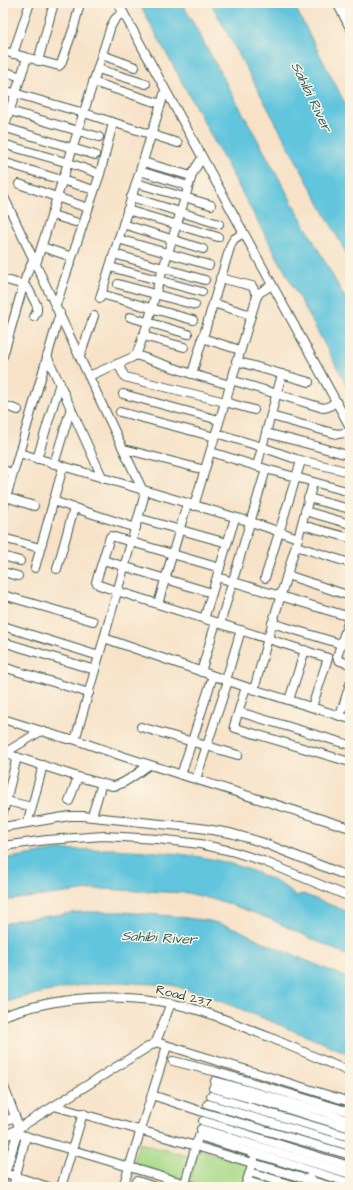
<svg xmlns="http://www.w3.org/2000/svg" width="353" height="1190" viewBox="0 0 353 1190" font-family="'Architects Daughter',sans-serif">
  <rect width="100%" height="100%" fill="#fcf5e5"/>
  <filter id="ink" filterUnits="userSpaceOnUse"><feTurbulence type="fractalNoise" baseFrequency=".025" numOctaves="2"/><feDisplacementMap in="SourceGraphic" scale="8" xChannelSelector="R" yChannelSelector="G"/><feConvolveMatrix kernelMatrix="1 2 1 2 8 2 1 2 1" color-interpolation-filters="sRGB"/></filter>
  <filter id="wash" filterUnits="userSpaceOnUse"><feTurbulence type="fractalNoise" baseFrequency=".012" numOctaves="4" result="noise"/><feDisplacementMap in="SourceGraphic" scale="16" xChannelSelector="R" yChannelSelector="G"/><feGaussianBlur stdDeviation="0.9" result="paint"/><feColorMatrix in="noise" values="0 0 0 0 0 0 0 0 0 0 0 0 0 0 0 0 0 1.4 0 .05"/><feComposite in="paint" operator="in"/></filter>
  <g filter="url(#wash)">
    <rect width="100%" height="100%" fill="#f7e2c8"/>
    <g fill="#a8da89" stroke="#648c5e">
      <path d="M139,1143L190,1157L184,1179L133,1165Z"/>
      <path d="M199,1150L249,1164L242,1187H207L189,1182Z"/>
    </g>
    <g fill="#60c5dd" stroke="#408188">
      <path d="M139,3H182L350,307V391Z"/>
      <path d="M211,3H293L350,113V260Z"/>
      <path d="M113,849C163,852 215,854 262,875C275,881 286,886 295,896L303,894L350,913V957L270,919L224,902L188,893L97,889L3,901V859L60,850Z"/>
      <path d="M80,912H123L171,916L210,921L237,929L265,943L350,979V1054L248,1012L204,995L172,985L117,982L80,985L36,994L3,1003V924L17,920Z"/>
    </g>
  </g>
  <g filter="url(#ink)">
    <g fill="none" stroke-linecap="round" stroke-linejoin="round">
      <defs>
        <g id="minor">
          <path d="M118,3L350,427"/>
          <path d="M337,3L350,28"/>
          <path d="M3,7L4,3"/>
          <path d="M342,12L350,9"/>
          <path d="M3,51L59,66L61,64L74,27L80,3"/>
          <path d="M13,54L30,3"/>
          <path d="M102,55L135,67"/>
          <path d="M38,61L54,3"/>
          <path d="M98,69L146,84"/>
          <path d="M3,71L21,77"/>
          <path d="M93,82L161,104"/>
          <path d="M3,90L84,113L178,143"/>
          <path d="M3,109L99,137"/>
          <path d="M3,127L95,155"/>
          <path d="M3,131L27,58"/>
          <path d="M3,144L69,163L100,174"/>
          <path d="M3,162L94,190"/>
          <path d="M143,162L191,176"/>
          <path d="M140,171L188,186"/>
          <path d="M136,183L211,205"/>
          <path d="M19,184L88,208"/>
          <path d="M3,195L143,491L144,497L76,737L73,739H67L3,719"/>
          <path d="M131,197L219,224"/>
          <path d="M127,210L218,237"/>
          <path d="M52,215L75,222"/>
          <path d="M123,224L203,249"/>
          <path d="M118,239L209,265"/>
          <path d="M42,247L72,257"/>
          <path d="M114,254L205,280"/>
          <path d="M36,264L111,26L115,19L123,12"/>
          <path d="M110,267L202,292"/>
          <path d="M220,278L252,286L257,295"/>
          <path d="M3,279L24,285L29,290L37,306V311L34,317"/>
          <path d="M118,284L195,305"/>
          <path d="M101,294L193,320"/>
          <path d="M100,298L165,91"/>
          <path d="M213,303L251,315"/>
          <path d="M56,305L100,174L113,123"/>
          <path d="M130,317L188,334"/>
          <path d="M143,336L184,347"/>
          <path d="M202,338L240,350"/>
          <path d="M136,355L192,374L230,385"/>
          <path d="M3,356L26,276L34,258"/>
          <path d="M47,356L103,479"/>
          <path d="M80,356L94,316"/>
          <path d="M236,361L309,382"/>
          <path d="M118,364L125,377L225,402L254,410"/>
          <path d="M192,374L231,244L234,239L243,233"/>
          <path d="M89,376L131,358L136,355L137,353L148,323L158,285L193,172L202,158"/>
          <path d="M231,380L323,408L328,407L336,402"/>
          <path d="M123,394L219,420"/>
          <path d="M3,405L18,410"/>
          <path d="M120,412L215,437"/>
          <path d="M271,416L333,433L338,434L350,432"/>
          <path d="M216,433L262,447L296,459L350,472"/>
          <path d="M266,433L308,444L344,454"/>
          <path d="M124,449L205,470"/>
          <path d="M211,452L266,469L350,492"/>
          <path d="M19,453L251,522L298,538"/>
          <path d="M37,459L60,383"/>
          <path d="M54,464L71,408"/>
          <path d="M257,466L282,374"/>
          <path d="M3,470L13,473"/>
          <path d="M6,497L34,506"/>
          <path d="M308,498L350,509"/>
          <path d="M53,501L136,528"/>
          <path d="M194,506L256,299L259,293L272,285"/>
          <path d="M3,508L60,313"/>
          <path d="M305,511L350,524"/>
          <path d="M138,518L227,543"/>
          <path d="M302,525L350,538"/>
          <path d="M3,538L40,548"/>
          <path d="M296,546L350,563"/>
          <path d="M3,556L20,561"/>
          <path d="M103,560L212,593"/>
          <path d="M35,568L63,467"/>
          <path d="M220,568L111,536L110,537L96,582L99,585L117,591L328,658L312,707"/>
          <path d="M57,569L74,508"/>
          <path d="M3,572L18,576"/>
          <path d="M287,575L350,596"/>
          <path d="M217,577L350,617"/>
          <path d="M265,578L301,461"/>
          <path d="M3,595L93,621"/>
          <path d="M158,604L187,504"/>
          <path d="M350,616L337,657L338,659L340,661L350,664"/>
          <path d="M204,619L235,518"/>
          <path d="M272,623L341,644"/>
          <path d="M220,624L266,469"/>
          <path d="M3,626L99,656"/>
          <path d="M104,638L246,687L350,719"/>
          <path d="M3,642L95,670"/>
          <path d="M3,667L89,693"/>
          <path d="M201,672L216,622"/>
          <path d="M226,680L241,630"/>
          <path d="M246,687L234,726L235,728L350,762"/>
          <path d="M254,690L268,638L298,538L313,483"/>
          <path d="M289,700L305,650"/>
          <path d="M239,712L350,745"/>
          <path d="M340,716L350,684"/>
          <path d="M141,727L238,755"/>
          <path d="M73,739L122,756L350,828"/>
          <path d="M4,753L78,777L112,786C123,786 140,771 149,765"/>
          <path d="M3,754L41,731"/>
          <path d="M181,775L213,676"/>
          <path d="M196,779L228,681"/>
          <path d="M6,801L32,807L27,823"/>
          <path d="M69,801L78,777"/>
          <path d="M32,807L43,765"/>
          <path d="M3,813L17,757"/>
          <path d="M92,816L102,783"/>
          <path d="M3,827L70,816H83L200,828L230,833L261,842L350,877"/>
          <path d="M3,846L47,840L104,836L157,839L200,844L231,851L263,861L350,897"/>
          <path d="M3,1016C66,993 140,991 204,1012C226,1019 247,1029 269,1037C296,1049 323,1060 350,1072"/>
          <path d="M156,1042L350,1102"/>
          <path d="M173,1061L217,1072L350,1112"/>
          <path d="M215,1081L328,1113L350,1121"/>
          <path d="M3,1084L19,1127"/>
          <path d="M213,1088L271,1104L350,1128"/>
          <path d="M152,1095L206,1113L350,1155"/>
          <path d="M211,1096L350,1137"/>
          <path d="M208,1104L350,1146"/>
          <path d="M54,1106L196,1146L332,1187"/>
          <path d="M203,1121C252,1135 301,1152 350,1166"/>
          <path d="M3,1122L15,1117"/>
          <path d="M201,1129L350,1174"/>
          <path d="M12,1132L196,1187"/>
          <path d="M199,1136L350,1183"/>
          <path d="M3,1138L156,1042L171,1003"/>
          <path d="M250,1172L298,1187"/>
          <path d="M11,1175L49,1187"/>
          <path d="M3,1180L17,1134"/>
          <path d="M137,1181L155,1187"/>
          <path d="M247,1181L266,1187"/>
          <path d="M13,1187L26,1136"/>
          <path d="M61,1187L83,1113"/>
          <path d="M123,1187L167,1046"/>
          <path d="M184,1187L197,1141"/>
          <path d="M245,1187L254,1159"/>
          <path d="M307,1187L311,1174"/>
        </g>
      </defs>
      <use href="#minor" stroke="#3f564a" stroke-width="10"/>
      <use href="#minor" stroke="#fff" stroke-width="8"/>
    </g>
  </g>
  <g text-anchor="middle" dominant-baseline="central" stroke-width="3" stroke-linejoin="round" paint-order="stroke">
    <g font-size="13" fill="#1f3d34" stroke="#fcf5e5">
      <text transform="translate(184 996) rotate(14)">Road 237</text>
    </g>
    <g font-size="14" font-style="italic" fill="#2f5f5e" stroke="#fcf5e5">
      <text transform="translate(311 97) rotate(64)">Sahibi River</text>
      <text transform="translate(159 938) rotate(3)">Sahibi River</text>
    </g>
  </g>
  <rect width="353" height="1190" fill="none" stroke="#fcf5e5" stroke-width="16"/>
</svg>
